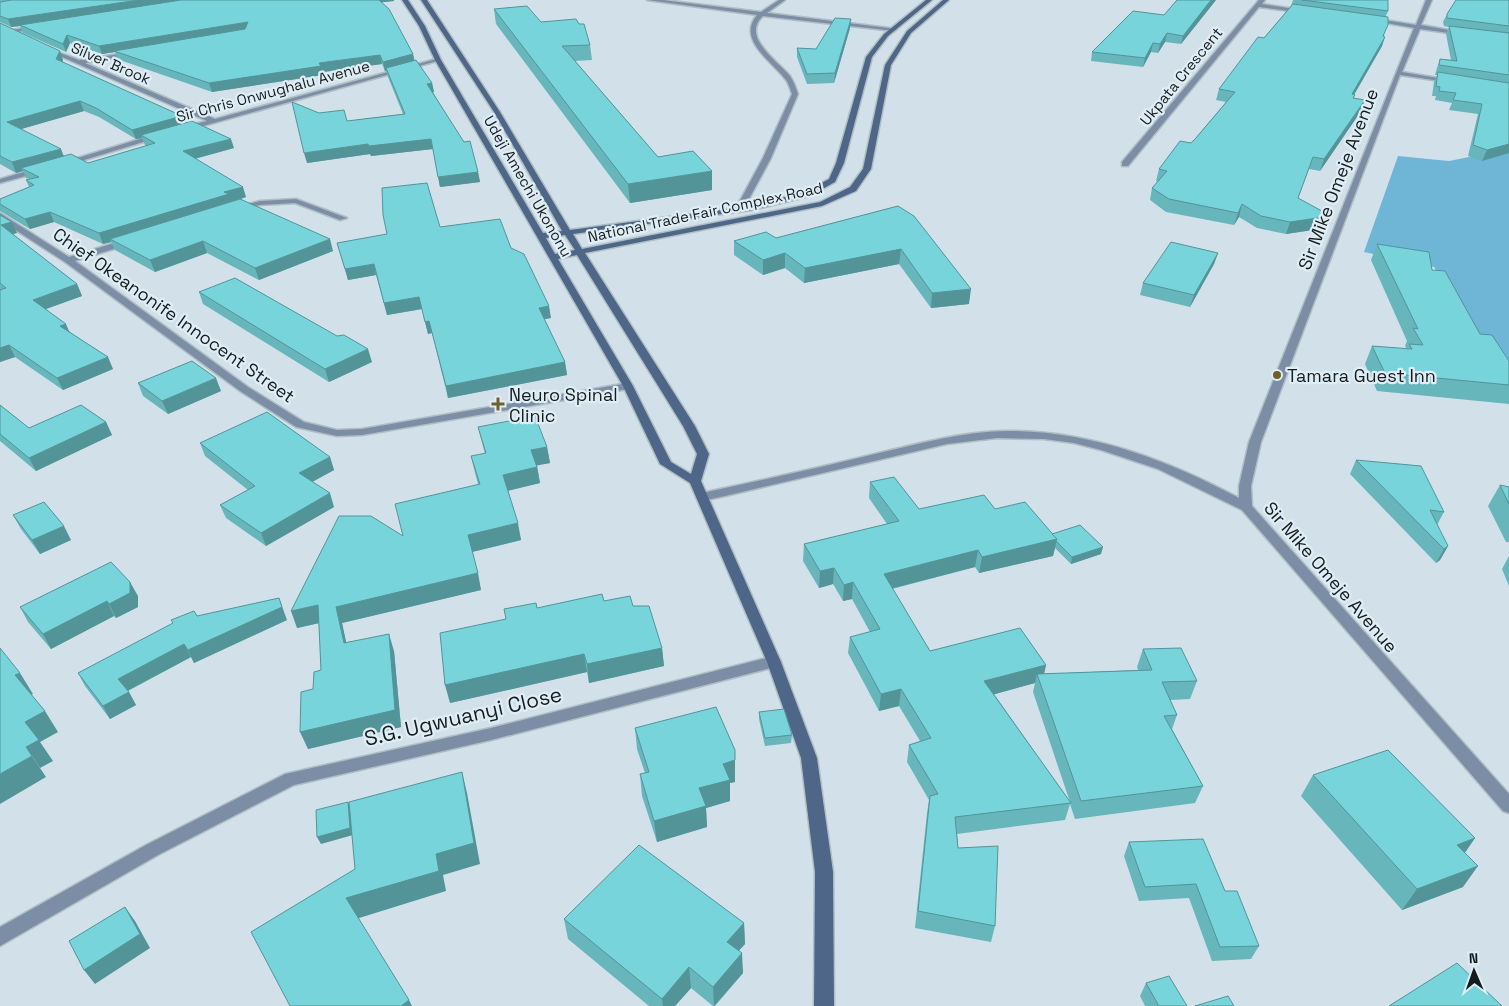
<svg xmlns="http://www.w3.org/2000/svg" width="1509" height="1006" viewBox="0 0 1509 1006" font-family="'Space Grotesk',sans-serif">
  <rect width="100%" height="100%" fill="#d2e1e9"/>
  <path fill="#6fb6d6" d="M1509,149V393L1434,267L1364,252L1398,156L1449,161Z"/>
  <g fill="none" stroke-linecap="round" stroke-linejoin="round">
    <defs>
      <g id="street">
        <path d="M647,0H663L761,12L779,0H785L767,13L897,29L894,31L763,16C740,37 779,62 790,76C794,82 796,88 798,94L771,158L743,210L739,212L735,210L763,158L792,94C790,89 789,84 786,80C773,62 736,40 757,15Z"/>
        <path d="M1259,0H1265L1262,4L1308,11L1305,13L1259,7L1128,166H1122V162Z"/>
        <path d="M1426,0H1432L1421,25L1466,33L1463,35L1420,29L1402,72L1456,81L1453,83L1400,75L1261,442L1251,486L1252,506L1509,794V813L1503,811L1242,510L1158,469L1101,450L1074,443L1044,439L997,438L947,444L725,496L702,501L698,500L696,497L702,493C762,480 823,467 883,452C926,442 969,430 1013,431C1094,432 1169,461 1239,498V486L1249,442L1414,28L1369,20L1372,18L1416,25Z"/>
        <path d="M38,25L40,28L11,33L8,31Z"/>
        <path d="M44,47L79,60L133,52L131,55L85,63L215,119L436,59L441,60L185,131H182V127L207,121L44,49Z"/>
        <path d="M156,134L163,136L68,165L61,163Z"/>
        <path d="M41,167L45,169L44,171L0,183V179Z"/>
        <path d="M296,199L347,218L340,220L295,203L260,205L237,210L233,208L260,201Z"/>
        <path d="M0,213L69,257L127,239H133V243L75,261L248,387L304,422L337,430L362,429L628,383L633,386L628,389L362,435L337,436L296,427L240,391L65,262L0,220Z"/>
        <path d="M774,656L779,658L781,662L779,666L491,740L294,785L158,855L0,946V927L146,845L285,774L491,728Z"/>
      </g>
      <path id="secondary" d="M402,0H408L425,26L441,60L543,233L562,231L494,112L421,0H427L500,112L570,230L752,206L804,192L829,179L836,163L866,57L884,34L926,0H932L888,36L872,57L844,163L835,182L810,196L752,210L573,234L582,249L820,202L850,187L863,169L885,65L907,31L943,0H949L911,33L891,65L871,169L856,191L822,206L585,253L695,426L709,454L701,481L781,662L817,758L833,872L834,1006H814L815,872L801,758L767,662L690,483L660,464L623,386L435,60L419,26ZM565,235L575,250L555,254L546,238ZM577,255L683,426L697,454L691,474L671,462L633,386L558,259Z"/>
    </defs>
    <use href="#street" stroke="#b0bec4" stroke-width="3"/>
    <use href="#secondary" stroke="#b0bec4" stroke-width="3"/>
    <use href="#street" fill="#7c8ea5" fill-rule="evenodd"/>
    <use href="#secondary" fill="#4e6788" fill-rule="evenodd"/>
  </g>
  <g fill="#66b6bb" fill-rule="evenodd">
    <path d="M0,0H394V1L382,2L413,54L414,60L432,83L434,92H433L478,172L480,182L440,187L433,149L371,156L370,154L307,163L319,113L347,121L403,114L388,77L386,71H385L382,64L323,72V75L212,92L117,59L115,52L102,54L70,43L66,52L23,33L20,26L11,27L0,22Z"/>
    <path d="M1216,0L1181,44L1165,42L1158,53L1151,52L1143,67L1091,61L1092,52Z"/>
    <path d="M1293,0H1388V11L1386,16L1384,36L1382,46L1354,95V98L1365,100L1361,111L1320,171L1309,169L1298,198L1331,216L1326,228L1286,234L1257,228L1239,217L1234,225L1166,212L1150,200L1152,188L1158,182L1156,181L1159,169L1195,139L1226,102L1216,100L1219,89L1264,38L1291,6Z"/>
    <path d="M1509,0V153L1482,161L1468,156L1478,114L1449,110L1452,103L1435,100L1436,96H1432L1434,82L1437,75H1435L1437,68L1440,59L1451,60L1446,34L1449,27L1444,26L1443,22L1447,14Z"/>
    <path d="M494,9L590,45L592,60L575,61L658,157L712,190L630,203L496,24Z"/>
    <path d="M0,23L63,60L62,62L182,116L184,123L234,148L195,159L246,197L241,199L333,251L259,280L207,253L155,272L115,250L111,242L103,244L54,222L30,229L0,211V199L29,187L26,180L29,179L26,178L23,171L16,173L0,164ZM84,111L99,117L136,139L142,138L145,145L147,146L88,163L64,156L21,129Z"/>
    <path d="M850,28L834,83L807,84L797,57V48L816,49Z"/>
    <path d="M898,206L969,304L931,308L899,264L804,283L785,268L763,275L734,255V241L776,238Z"/>
    <path d="M0,215L12,222L17,233L12,234L77,284L82,296L45,309L69,331L113,369L63,390L15,357L0,362Z"/>
    <path d="M440,227L511,248L551,318L544,319L565,362L567,375L448,398L432,333L428,334L422,309L387,315L376,275L348,280L337,243Z"/>
    <path d="M1377,244L1432,270L1480,334L1509,361V404L1377,391L1365,364L1372,346L1407,349L1405,346L1407,341L1371,260Z"/>
    <path d="M1218,253L1214,264L1190,307L1140,295L1143,283Z"/>
    <path d="M199,292L372,362L329,382L203,304Z"/>
    <path d="M138,383L221,391L168,414L143,396Z"/>
    <path d="M0,405L29,428L106,422L112,435L36,471L0,441Z"/>
    <path d="M478,427L547,447L550,463L537,465L540,483L508,491L521,540L472,552L481,590L342,623L346,642L394,651L401,727L308,749L313,689L321,670L319,623L297,628L403,536L478,484L475,473L471,456L485,454Z"/>
    <path d="M200,443L330,457L334,470L312,482L334,507L266,546L226,518L220,505L248,490L205,456Z"/>
    <path d="M1356,460L1444,512L1437,525L1448,546L1440,560L1436,563L1350,474Z"/>
    <path d="M870,482L919,509H995L1052,534L1101,554L1071,564L1055,548L1053,556L979,573L975,567L892,589L930,651L1046,665L1044,674L1138,670L1137,667L1143,649L1197,681L1190,699L1170,700L1177,715L1172,729L1203,786L1195,803L1075,819L1070,804L1065,820L957,834L958,848L995,926L991,942L915,928L927,813L929,800L907,762L909,745L920,741L899,706L879,711L848,653L850,637L870,632L852,599L843,601L833,584L819,588L803,561L804,544L887,524L869,498ZM1035,683L1033,692L1070,802L994,694Z"/>
    <path d="M1500,485L1509,487V542H1506L1488,506Z"/>
    <path d="M13,515L71,540L40,554L21,529Z"/>
    <path d="M1509,556V586L1502,569Z"/>
    <path d="M138,596V607L116,618L114,616L51,649L28,622L20,607Z"/>
    <path d="M604,601L633,606L662,648L664,666L589,683L587,672L450,703L506,619L537,608Z"/>
    <path d="M197,616L287,620L194,663L191,657L128,691L136,705L110,719L85,686L78,673Z"/>
    <path d="M759,712L792,735L791,743L765,746L759,719Z"/>
    <path d="M635,728L735,782L730,783V801L706,808L707,827L657,842L642,796L640,774L645,773L637,749Z"/>
    <path d="M1313,775L1475,838L1465,853L1463,887L1402,910L1301,796Z"/>
    <path d="M1129,842L1225,891L1259,946L1251,959L1212,961L1189,898L1139,901L1124,856Z"/>
    <path d="M564,919L744,923L745,944L739,950L743,973L715,1006H713L691,988L675,1006H649L568,939Z"/>
    <path d="M1146,983L1187,1006H1145L1140,996Z"/>
  </g>
  <g fill="#539499">
    <path d="M139,0H194L20,25V26L11,27L8,19Z"/>
    <path d="M375,0H394V1L376,3Z"/>
    <path d="M1211,0H1216L1181,44L1183,36Z"/>
    <path d="M851,19L850,28L834,83L835,73Z"/>
    <path d="M248,22L250,30L114,51L115,52L102,54L99,46Z"/>
    <path d="M1167,33L1165,42L1158,53L1160,44Z"/>
    <path d="M67,35L70,43L66,52L63,44Z"/>
    <path d="M1385,37L1382,46L1348,105L1352,94Z"/>
    <path d="M1153,43L1151,52L1143,67L1145,58Z"/>
    <path d="M60,51L63,60L60,68L56,59Z"/>
    <path d="M413,54L415,63L386,68V71H385L383,62Z"/>
    <path d="M380,55L382,64L323,72V75L212,92L209,83L319,63Z"/>
    <path d="M432,83L434,92L429,93L427,84Z"/>
    <path d="M1365,100L1361,111L1320,171L1324,159Z"/>
    <path d="M80,101L84,111L11,132L7,122Z"/>
    <path d="M182,116L185,126L141,135L142,138L136,139L132,130Z"/>
    <path d="M231,139L234,148L186,161L183,151Z"/>
    <path d="M431,139L433,149L371,156L370,154L307,163L304,153L368,144Z"/>
    <path d="M1509,144V153L1482,161L1487,150Z"/>
    <path d="M61,149L65,159L21,168L23,171L16,173L12,162Z"/>
    <path d="M712,171V190L630,203L628,184Z"/>
    <path d="M478,172L480,182L440,187L438,177Z"/>
    <path d="M243,187L246,197L110,239L111,242L103,244L99,233L224,192Z"/>
    <path d="M1242,204L1239,217L1234,225L1238,213Z"/>
    <path d="M50,212L54,222L30,229L25,219Z"/>
    <path d="M1331,216L1326,228L1286,234L1290,222Z"/>
    <path d="M12,222L17,233L6,236L1,225Z"/>
    <path d="M330,239L333,251L259,280L255,268Z"/>
    <path d="M203,241L207,253L155,272L150,260Z"/>
    <path d="M901,249L899,264L804,283L805,268Z"/>
    <path d="M785,253V268L763,275V260Z"/>
    <path d="M1218,253L1214,264L1190,307L1194,295Z"/>
    <path d="M374,264L376,275L348,280L345,269Z"/>
    <path d="M77,284L82,296L38,312L33,300Z"/>
    <path d="M971,289L969,304L931,308L932,293Z"/>
    <path d="M419,297L422,309L387,315L384,303Z"/>
    <path d="M549,306L551,318L540,320L539,308Z"/>
    <path d="M429,321L432,333L428,334L425,322Z"/>
    <path d="M66,324L71,336L60,326Z"/>
    <path d="M9,345L15,357L0,362V348Z"/>
    <path d="M368,349L372,362L329,382L325,369Z"/>
    <path d="M108,357L113,369L63,390L57,378Z"/>
    <path d="M565,362L567,375L448,398L446,386Z"/>
    <path d="M216,378L221,391L168,414L162,401Z"/>
    <path d="M106,422L112,435L36,471L29,458Z"/>
    <path d="M547,447L550,463L534,466L531,450Z"/>
    <path d="M330,457L334,470L303,487L299,473Z"/>
    <path d="M537,467L540,483L506,491L503,475Z"/>
    <path d="M330,493L334,507L266,546L261,533Z"/>
    <path d="M518,523L521,540L472,552L468,535Z"/>
    <path d="M64,526L71,540L40,554L32,540Z"/>
    <path d="M1057,539L1053,556L979,573L982,557Z"/>
    <path d="M1448,546L1440,560L1436,563L1444,549Z"/>
    <path d="M1103,547L1101,554L1071,564L1072,557Z"/>
    <path d="M978,550L975,567L882,591L884,574Z"/>
    <path d="M834,568L833,584L819,588L820,571Z"/>
    <path d="M478,573L481,590L342,623L350,660L344,643L336,607Z"/>
    <path d="M130,582L138,596V607L116,618L109,604Z"/>
    <path d="M853,582L852,599L843,601L844,585Z"/>
    <path d="M279,598L287,620L194,663L188,650Z"/>
    <path d="M107,601L114,616L51,649L43,634Z"/>
    <path d="M318,605L324,622L297,628L291,611Z"/>
    <path d="M389,634L394,651L401,727L308,749L300,732Z"/>
    <path d="M184,644L191,657L125,692L118,679Z"/>
    <path d="M662,648L664,666L589,683L587,664Z"/>
    <path d="M584,654L587,672L450,703L445,685Z"/>
    <path d="M1046,665L1042,682L1037,674L1035,683L981,698L984,681Z"/>
    <path d="M20,673L33,694L29,696L15,675Z"/>
    <path d="M901,689L899,706L879,711L881,694Z"/>
    <path d="M129,692L136,705L110,719L103,706Z"/>
    <path d="M45,711L58,732L40,742L53,761L40,768L26,747L25,722Z"/>
    <path d="M735,750V782L730,783V801L706,808L707,827L657,842L654,821L699,788L723,764Z"/>
    <path d="M32,756L46,777L0,804V774Z"/>
    <path d="M462,772L467,793L480,864L443,875L446,891L356,919L346,898L436,854Z"/>
    <path d="M348,802L351,809L353,835L321,844L317,837Z"/>
    <path d="M1475,838L1460,859L1457,845Z"/>
    <path d="M1478,866L1463,887L1402,910L1417,889Z"/>
    <path d="M125,907L135,921L150,948L95,984L84,970Z"/>
    <path d="M744,923L745,944L728,963L727,942Z"/>
    <path d="M742,953L743,973L714,1006L713,987Z"/>
    <path d="M689,967L691,988L675,1006H663L662,999Z"/>
    <path d="M409,1000L412,1006H401Z"/>
  </g>
  <g fill="#77d4da" stroke="#539499">
    <path d="M12,0H139L8,19L0,16V2Z"/>
    <path d="M181,0H379L389,9L413,54L383,62L380,55L319,63L321,66L209,83L114,51L245,29L248,22L99,46L67,35L63,44L20,25Z"/>
    <path d="M1177,0H1211L1183,36L1167,33L1160,44L1153,43L1145,58L1092,52L1133,11L1164,15Z"/>
    <path d="M1302,0H1388V11Z"/>
    <path d="M1456,0H1509V26L1447,18V14Z"/>
    <path d="M1293,4L1388,17V25L1383,36L1385,37L1352,94L1355,95L1353,98L1365,100L1324,159L1313,157L1298,198L1331,216L1290,222L1261,216L1242,204L1238,213L1169,199L1152,188L1167,171L1159,169L1180,141L1191,143L1195,139L1235,92L1219,89L1258,37L1264,38Z"/>
    <path d="M527,6L541,22L576,19L579,24H584L590,45L562,46L658,157L693,151L712,171L628,184L494,9Z"/>
    <path d="M835,18L851,19L835,73L807,74L797,48L816,49Z"/>
    <path d="M0,23L60,51L56,59L182,116L132,130L96,108L80,101L7,122L61,149L12,162L0,156Z"/>
    <path d="M1449,26L1509,33V75L1439,65L1440,59L1457,61Z"/>
    <path d="M416,60L432,83L427,84L464,142L470,141L478,172L438,177L431,139L369,146L368,144L304,153L292,102L319,113L344,110L347,121L405,114L386,68Z"/>
    <path d="M1438,72L1509,83V144L1487,150L1473,145L1482,104L1453,100L1456,93L1439,91L1440,87L1436,86Z"/>
    <path d="M192,121L231,139L183,151L243,187L224,192L229,194L99,233L50,212L25,219L0,204V199L34,185L26,180L39,177L21,168L71,154L88,163L155,143L141,135Z"/>
    <path d="M427,183L440,227L500,219L511,248L524,254L549,306L539,308L565,362L446,386L429,321L425,322L419,297L384,303L374,264L345,269L337,243L387,234L383,215L382,188Z"/>
    <path d="M240,199L330,239L255,268L203,241L150,260L110,239Z"/>
    <path d="M898,206L914,216L971,289L932,293L901,249L805,268L785,253L763,260L734,241L766,232L776,238Z"/>
    <path d="M0,215L12,222L1,225L77,284L33,300L66,324L60,326L108,357L57,378L9,345L0,348V290L6,288L0,283Z"/>
    <path d="M1171,242L1218,253L1194,295L1143,283Z"/>
    <path d="M1377,244L1429,252L1432,270L1445,271L1480,334L1492,335L1509,361V385L1385,373L1372,346L1412,349L1409,344L1423,345L1413,328L1418,329Z"/>
    <path d="M235,278L337,336L344,335L368,349L325,369L199,292Z"/>
    <path d="M192,361L216,378L162,401L138,383Z"/>
    <path d="M0,405L29,428L81,405L106,422L29,458L0,434Z"/>
    <path d="M267,412L330,457L299,473L330,493L261,533L220,505L255,486L200,443Z"/>
    <path d="M535,416L547,447L531,450L537,467L503,475L518,523L468,535L478,573L336,607L344,643L389,634L395,710L300,732L301,692L313,689L314,672L321,670L318,605L291,611L339,516H371L403,536L395,504L480,484L471,456L486,453L478,427Z"/>
    <path d="M1356,460L1421,466L1444,512L1430,510L1448,546L1444,549Z"/>
    <path d="M894,477L919,509L984,495L995,509L1025,502L1057,539L982,557L978,550L884,574L930,651L1020,628L1046,665L984,681L1071,803L955,817L958,848L998,846L995,926L918,911L930,796L938,794L909,745L931,738L901,689L881,694L850,637L880,629L853,582L844,585L834,568L820,571L804,544L899,521L870,482Z"/>
    <path d="M1500,485L1509,487V504Z"/>
    <path d="M44,502L64,526L32,540L13,515Z"/>
    <path d="M1080,525L1103,547L1072,557L1056,541L1057,539L1052,534Z"/>
    <path d="M111,562L130,582V593L109,604L107,601L43,634L20,607Z"/>
    <path d="M602,594L604,601L630,596L633,606H649L662,648L587,664L584,654L445,685L440,633L506,619L504,609L536,603L537,608Z"/>
    <path d="M279,598L282,607L188,650L184,644L118,679L129,692L103,706L78,673L173,623L171,620L194,611L197,616Z"/>
    <path d="M0,648L20,673L15,675L45,711L25,722L39,740L26,747L32,756L0,774Z"/>
    <path d="M1181,648L1197,681L1162,682L1177,715L1164,716L1203,786L1081,801L1037,674L1152,670L1143,649Z"/>
    <path d="M716,707L735,750V760L723,764L730,780L699,788L706,806L654,821L640,774L649,772L635,728Z"/>
    <path d="M784,709L792,735L765,738L759,712Z"/>
    <path d="M1388,750L1475,838L1457,845L1478,866L1417,889L1313,775Z"/>
    <path d="M462,772L474,843L436,854L439,871L346,898L409,1000L401,1006H290L251,932L355,869L349,802Z"/>
    <path d="M348,802L350,828L317,837L316,810Z"/>
    <path d="M1203,839L1225,891H1237L1259,946L1220,947L1196,884L1145,887L1129,842Z"/>
    <path d="M639,845L744,923L727,942L742,953L713,987L689,967L662,999L564,919Z"/>
    <path d="M125,907L140,934L84,970L69,941Z"/>
    <path d="M1457,963L1502,1006H1389Z"/>
    <path d="M1169,976L1187,1006H1159L1146,983Z"/>
    <path d="M1228,996L1234,1006H1195Z"/>
  </g>
  <g fill="#6f602d" stroke="#dfeef6" stroke-width="2">
    <circle cx="1277" cy="375" r="5"/>
    <path d="M495.5 396.5h5v5h5v5h-5v5h-5v-5h-5v-5h5z"/>
  </g>
  <g text-anchor="middle" dominant-baseline="central" stroke-width="4.5" stroke-linejoin="round" paint-order="stroke">
    <g font-size="15" fill="#161c1e" stroke="#dfeef6">
      <text transform="translate(111 63) rotate(23)">Silver Brook</text>
      <text transform="translate(1181 76) rotate(-51)">Ukpata Crescent</text>
      <text transform="translate(273 91) rotate(-15)">Sir Chris Onwughalu Avenue</text>
      <text transform="translate(528 186) rotate(60)">Udeji Amechi Ukononu</text>
      <text transform="translate(705 212) rotate(-12)">National Trade Fair Complex Road</text>
    </g>
    <g font-size="18" fill="#161c1e" stroke="#dfeef6">
      <text transform="translate(1338 179) rotate(-69)">Sir Mike Omeje Avenue</text>
      <text transform="translate(174 315) rotate(35)">Chief Okeanonife Innocent Street</text>
      <text transform="translate(1331 577) rotate(49)">Sir Mike Omeje Avenue</text>
    </g>
    <g font-size="18" fill="#161c1e" stroke="#dfeef6" text-anchor="start">
      <text x="1287" y="375">Tamara Guest Inn</text>
      <text x="509" y="394">Neuro Spinal<tspan x="509" dy="21">Clinic</tspan></text>
    </g>
    <g font-size="21" fill="#161c1e" stroke="#dfeef6">
      <text transform="translate(463 716) rotate(-13)">S.G. Ugwuanyi Close</text>
    </g>
  </g>
  <g transform="translate(1474 971) rotate(358)" stroke="#dfeef6" stroke-width="4" paint-order="stroke">
  <path d="M0-4L9 19L0 12L-9 19Z" fill="#161c1e"/>
  <text y="-8" font-size="14" font-weight="bold" text-anchor="middle" fill="#161c1e">N</text>
  </g>
</svg>
